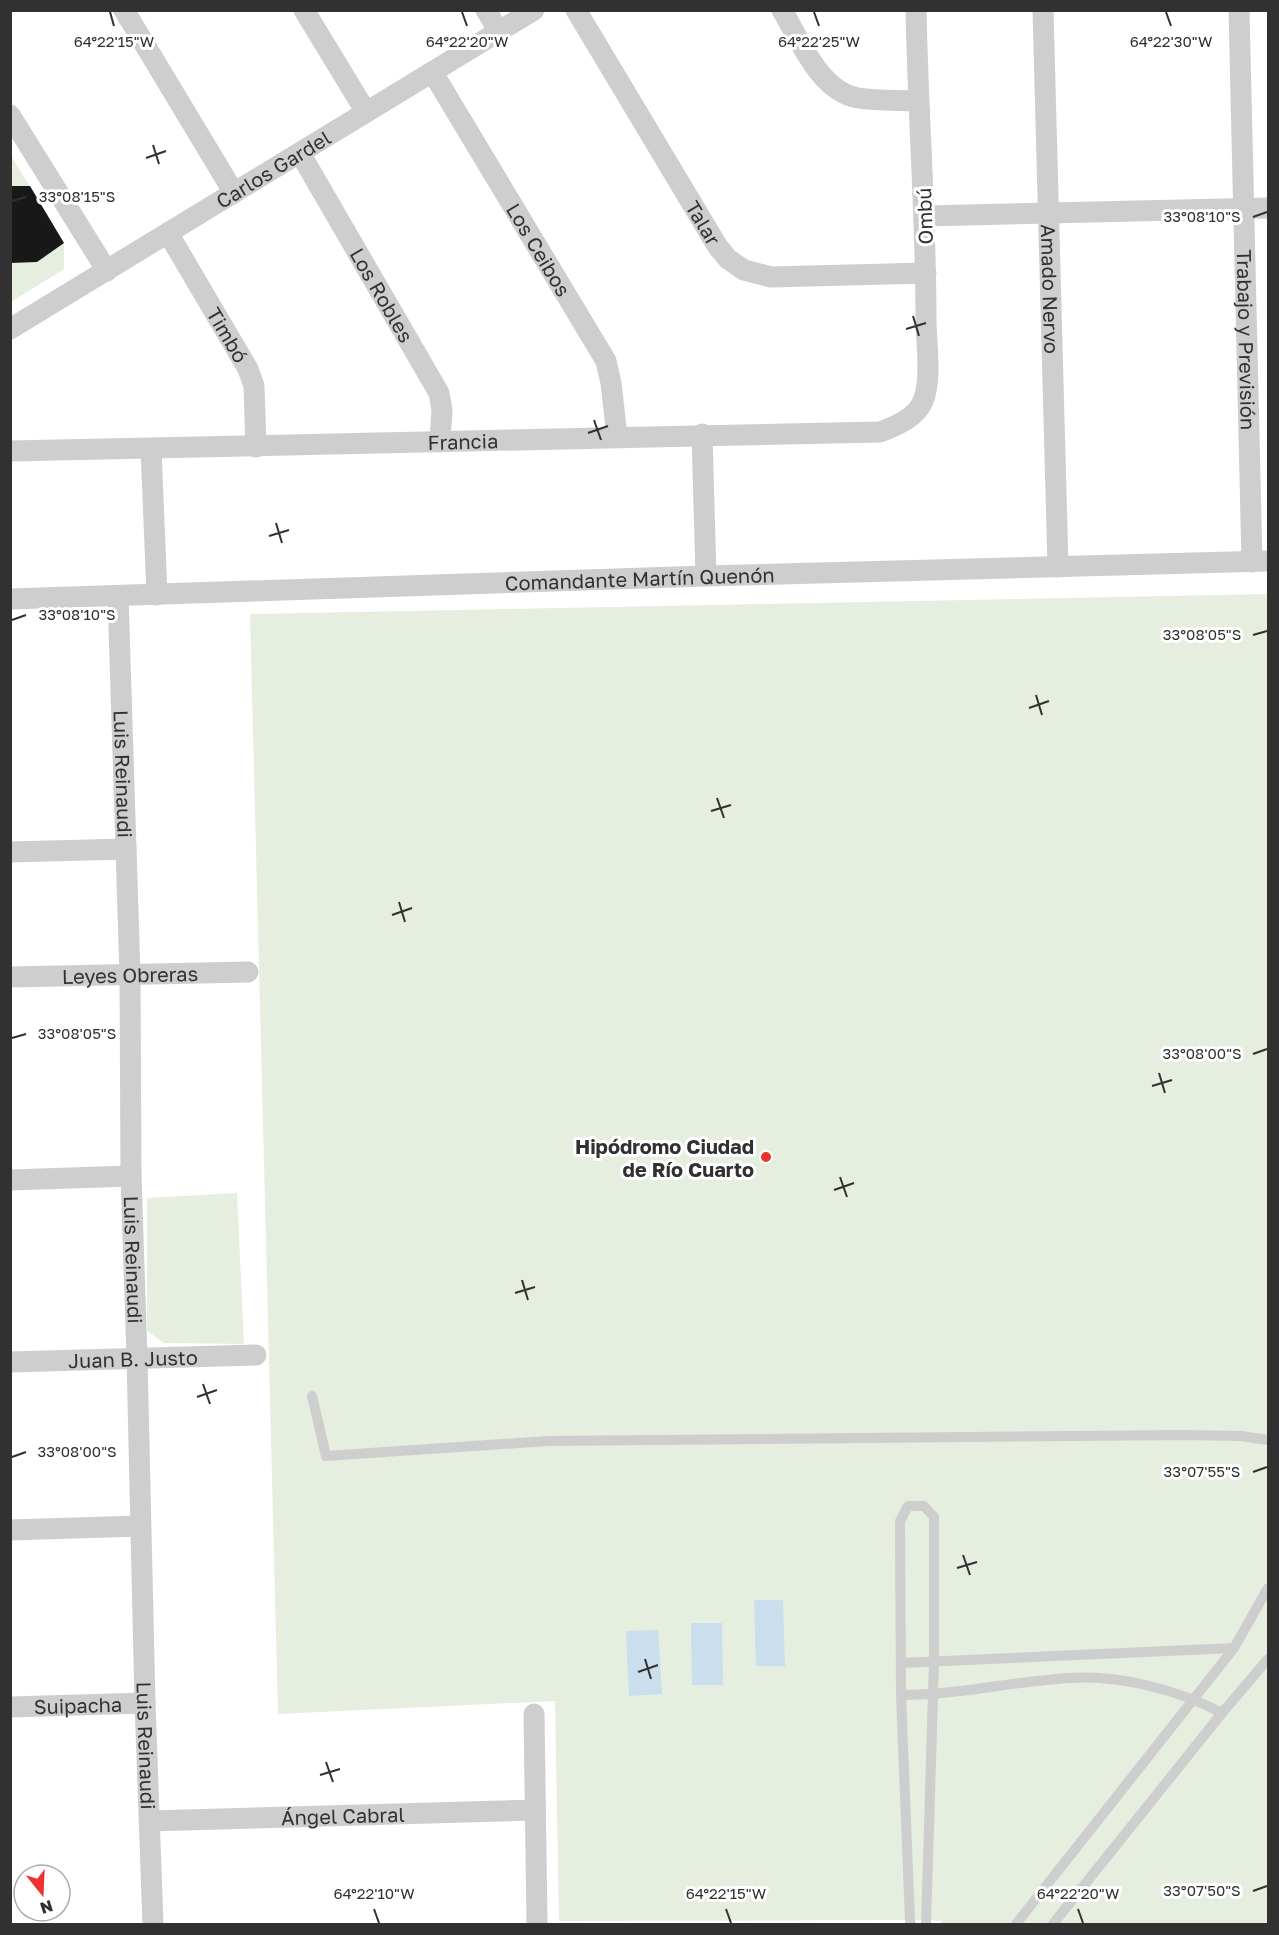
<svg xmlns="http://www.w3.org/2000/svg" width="1279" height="1935" viewBox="0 0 1279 1935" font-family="'Golos Text',sans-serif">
  <rect width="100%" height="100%" fill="#fff"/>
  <g fill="#e6eedf">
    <path d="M10,154L64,243V269L11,302Z"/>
    <path d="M1268,594V1924H942L941,1921L928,1920L559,1921L555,1701L278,1714L250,614Z"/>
    <path d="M237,1193L244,1344L164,1343L147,1331V1198Z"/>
  </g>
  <g fill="#cbdeee">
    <path d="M783,1600L785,1666H756L754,1600Z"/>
    <path d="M691,1623H722L723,1685H692Z"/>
    <path d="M658,1630L662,1694L629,1696L626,1631Z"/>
  </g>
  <path fill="#181818" d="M10,186H30L64,243L37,262L10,263Z"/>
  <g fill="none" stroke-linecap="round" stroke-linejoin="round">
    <g stroke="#cecece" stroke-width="10">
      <path d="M312,1396L326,1456L548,1441L1183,1435L1241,1436L1268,1440"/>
      <path d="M901,1663L1234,1648"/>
      <path d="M901,1695C958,1695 1014,1681 1071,1678C1120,1675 1179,1690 1222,1713"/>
      <path d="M911,1924L910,1921L901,1695L900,1521L908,1506H924L934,1517V1662L926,1924"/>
      <path d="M1016,1924L1234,1648L1268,1588"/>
      <path d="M1053,1924L1222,1713L1268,1659"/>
    </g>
    <g stroke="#cecece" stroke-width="21">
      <path d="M124,10L234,193"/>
      <path d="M304,10L366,112"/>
      <path d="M486,10L499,32"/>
      <path id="s1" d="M576,10L718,247L728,259L744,270L771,277L926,273"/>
      <path d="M782,10C800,40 820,92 858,98C877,101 898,100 918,101"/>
      <path id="s2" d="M1043,10L1058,567"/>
      <path id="s3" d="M1239,10L1252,562"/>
      <path id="s4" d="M433,73L606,361L611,383L617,436"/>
      <path d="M10,115L107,271"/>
      <path id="s5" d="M300,153L439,393L442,410L440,442"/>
      <path d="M924,216L1268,208"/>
      <path id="s6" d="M168,233L248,369L254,386L256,447"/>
      <path id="s7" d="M10,329L534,10"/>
      <path d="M702,434L706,576"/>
      <path d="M151,449L157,595"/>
      <path id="s8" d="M10,451C300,447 590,436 880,432C896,426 916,418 923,401C932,380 926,342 926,319C926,216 918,114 916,10"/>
      <path id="s9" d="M118,596L130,975L131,1176L137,1358L145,1703L153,1924"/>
      <path id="s10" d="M10,599L706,576L1268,561"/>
      <path d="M10,852L126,849"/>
      <path id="s11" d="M10,977L248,972"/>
      <path d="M10,1180L131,1176"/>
      <path id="s12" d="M10,1362L256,1355"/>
      <path d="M10,1530L140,1526"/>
      <path id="s13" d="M10,1707L145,1703"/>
      <path d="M534,1714L537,1924"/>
      <path id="s14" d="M149,1821L535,1810"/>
    </g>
  </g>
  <path fill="none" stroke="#313131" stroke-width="2" d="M110,12L114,26M462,12L467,26M814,12L819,26M1166,12L1171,26M153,145L159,164M146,158L166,151M12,201L26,197M1253,217L1267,212M913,316L919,336M906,329L926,323M594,420L601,440M588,433L608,426M276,523L282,543M269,536L289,530M12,620L26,615M1253,635L1267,631M1036,695L1042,715M1029,708L1049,701M717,798L724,818M711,811L731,805M399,902L405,922M392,915L412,908M12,1038L26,1034M1253,1054L1267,1049M1159,1073L1165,1093M1152,1086L1172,1080M840,1177L847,1197M834,1190L854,1183M522,1280L528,1300M515,1293L535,1287M203,1384L210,1404M197,1397L217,1390M12,1457L26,1452M1253,1472L1267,1467M963,1555L970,1575M957,1568L977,1562M645,1659L651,1679M638,1672L658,1665M326,1762L333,1782M320,1775L340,1769M1253,1891L1267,1886M374,1909L379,1923M726,1909L731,1923M1078,1909L1083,1923"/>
  <circle fill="#ec312f" stroke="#fff" stroke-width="2" cx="766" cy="1157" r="6"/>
  <g text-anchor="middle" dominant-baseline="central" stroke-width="6" stroke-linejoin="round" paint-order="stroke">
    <g font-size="20" fill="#313131" stroke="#fff">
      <text stroke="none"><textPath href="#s7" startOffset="308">Carlos Gardel</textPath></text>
      <text transform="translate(924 216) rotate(-92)">Ombú</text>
      <text stroke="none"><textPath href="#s1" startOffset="248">Talar</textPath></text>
      <text stroke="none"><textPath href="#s4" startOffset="206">Los Ceibos</textPath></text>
      <text stroke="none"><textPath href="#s2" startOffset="279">Amado Nervo</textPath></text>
      <text stroke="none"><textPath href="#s5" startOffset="164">Los Robles</textPath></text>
      <text stroke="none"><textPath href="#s6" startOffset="118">Timbó</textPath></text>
      <text stroke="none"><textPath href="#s3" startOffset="330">Trabajo y Previsión</textPath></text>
      <text stroke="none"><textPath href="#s8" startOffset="453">Francia</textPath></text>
      <text stroke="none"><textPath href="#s10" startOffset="630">Comandante Martín Quenón</textPath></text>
      <text stroke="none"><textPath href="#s9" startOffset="178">Luis Reinaudi</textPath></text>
      <text stroke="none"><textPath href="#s11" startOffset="120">Leyes Obreras</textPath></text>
      <text stroke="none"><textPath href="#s9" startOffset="664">Luis Reinaudi</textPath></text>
      <text stroke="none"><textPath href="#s12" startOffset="123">Juan B. Justo</textPath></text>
      <text stroke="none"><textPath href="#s13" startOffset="68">Suipacha</textPath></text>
      <text stroke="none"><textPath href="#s9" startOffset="1150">Luis Reinaudi</textPath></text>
      <text stroke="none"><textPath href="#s14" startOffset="194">Ángel Cabral</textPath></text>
    </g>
    <g font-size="20" font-weight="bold" fill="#313131" stroke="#fff" text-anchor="end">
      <text x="754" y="1146">Hipódromo Ciudad<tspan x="754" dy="23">de Río Cuarto</tspan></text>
    </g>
  </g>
  <g font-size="15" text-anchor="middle" fill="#313131" stroke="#fff" stroke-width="6" stroke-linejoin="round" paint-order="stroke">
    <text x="114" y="47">64°22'15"W</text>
    <text x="467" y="47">64°22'20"W</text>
    <text x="819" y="47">64°22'25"W</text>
    <text x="1171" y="47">64°22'30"W</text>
    <text x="77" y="202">33°08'15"S</text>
    <text x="1202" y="222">33°08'10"S</text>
    <text x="77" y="620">33°08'10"S</text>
    <text x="1202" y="640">33°08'05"S</text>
    <text x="77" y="1039">33°08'05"S</text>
    <text x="1202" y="1059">33°08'00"S</text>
    <text x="77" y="1457">33°08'00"S</text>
    <text x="1202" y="1477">33°07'55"S</text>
    <text x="1202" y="1896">33°07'50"S</text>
    <text x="374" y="1899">64°22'10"W</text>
    <text x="726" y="1899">64°22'15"W</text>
    <text x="1078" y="1899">64°22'20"W</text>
  </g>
  <rect width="1279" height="1935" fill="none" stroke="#313131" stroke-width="24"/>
  <g transform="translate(42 1893) rotate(162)"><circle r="28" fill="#ffffff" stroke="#adadad" stroke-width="1.5"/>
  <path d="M0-4.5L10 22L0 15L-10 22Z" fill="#ec312f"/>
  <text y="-9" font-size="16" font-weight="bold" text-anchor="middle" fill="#313131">N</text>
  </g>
</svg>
